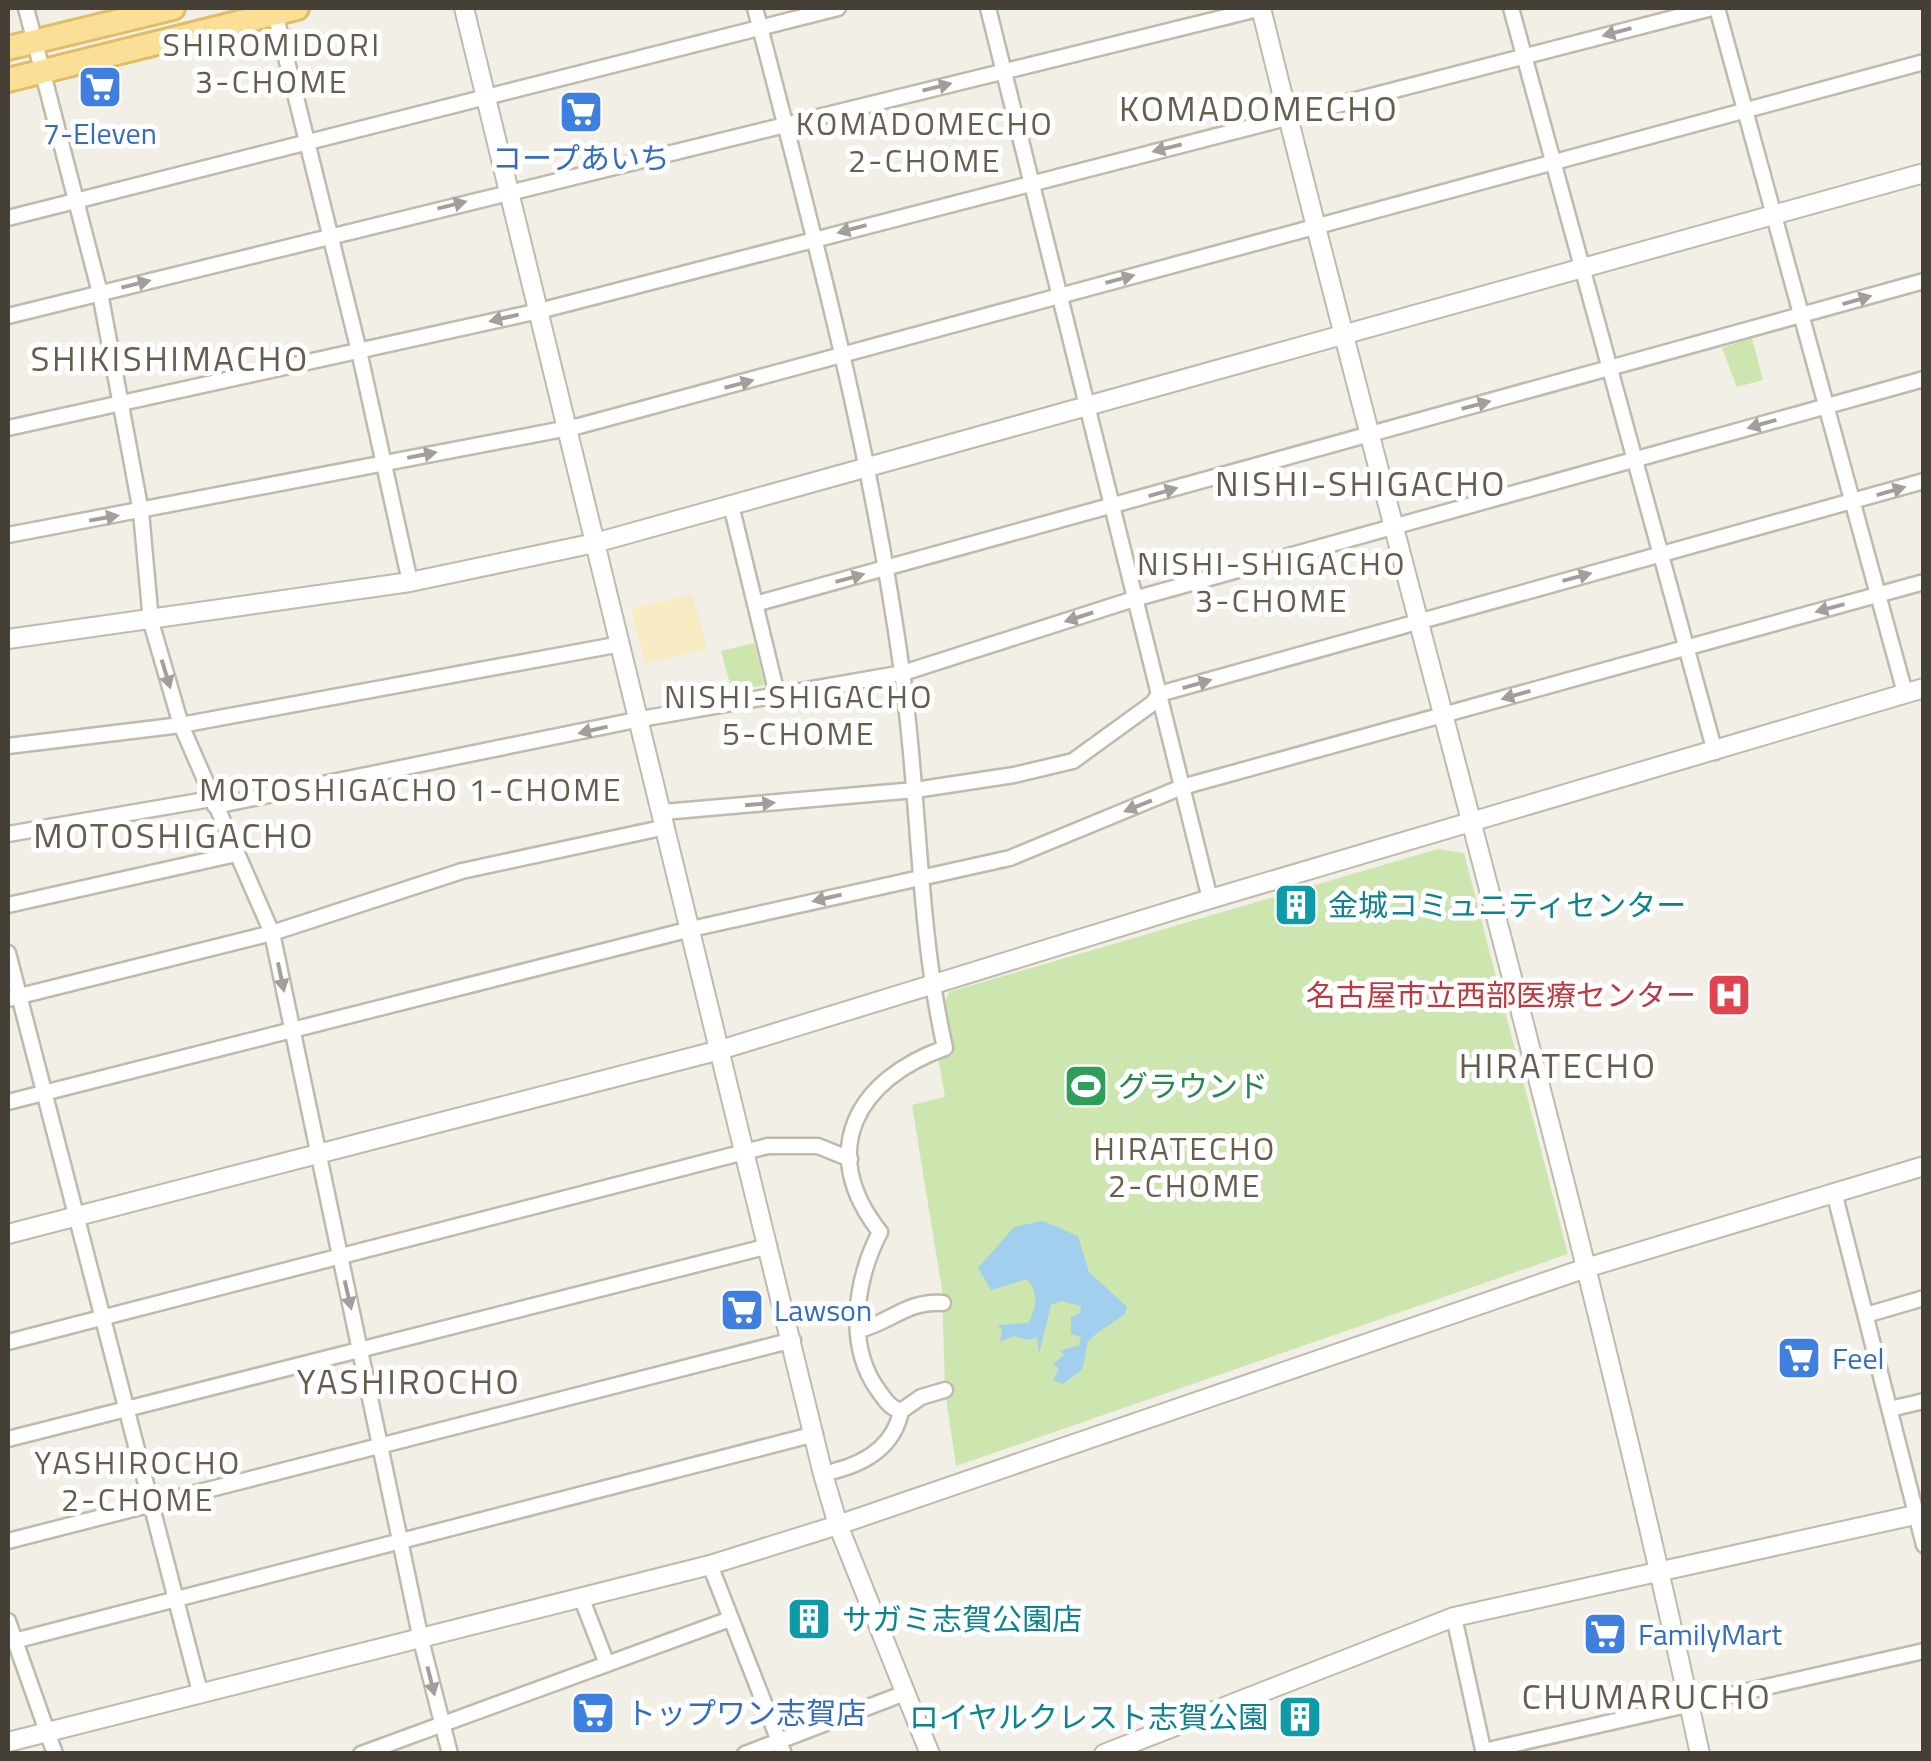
<svg xmlns="http://www.w3.org/2000/svg" width="1931" height="1761" viewBox="0 0 1931 1761" font-family="'Titillium Web','Noto Sans JP',sans-serif">
  <rect width="100%" height="100%" fill="#f2efe6"/>
  <g fill="#cde6af">
    <path d="M1752,338L1763,380L1737,387L1722,348Z"/>
    <path d="M754,643L765,685L732,691L721,651Z"/>
    <path d="M1438,849L1464,853L1568,1254L956,1466L945,1390L942,1290L912,1105L945,1097L938,1057L952,1055L943,1008L949,992Z"/>
  </g>
  <path fill="#f6ebc2" d="M692,594L707,649L645,664L631,609Z"/>
  <path fill="#a3cfee" d="M1043,1221L1078,1236L1089,1272L1127,1307L1125,1314L1096,1334L1088,1342L1082,1370L1063,1384L1053,1380L1059,1369L1053,1364L1064,1355L1060,1351L1079,1345L1081,1337L1071,1334V1317L1080,1313L1081,1306L1061,1301L1051,1305L1039,1354L1037,1337L1029,1340L1014,1336L1000,1342L1002,1329L997,1325L1028,1323C1037,1308 1039,1293 1027,1279L991,1290L978,1268L1014,1227Z"/>
  <g fill="none" stroke-linecap="round" stroke-linejoin="round">
    <defs>
      <g id="minor">
        <path d="M26,8L100,293L141,512L151,622L181,725L272,933L421,1640L450,1754"/>
        <path d="M755,8C812,227 871,447 902,672C920,798 917,924 945,1048C857,1079 816,1151 880,1232C856,1279 845,1344 878,1390C885,1400 890,1408 901,1411C894,1446 866,1463 834,1471"/>
        <path d="M988,8L1210,899"/>
        <path d="M1511,8L1715,752"/>
        <path d="M1717,8L1905,693"/>
        <path d="M275,13L359,351L410,582"/>
        <path d="M8,218L838,8"/>
        <path d="M8,316L1262,8"/>
        <path d="M8,428L539,311L1712,8"/>
        <path d="M731,505L777,694"/>
        <path d="M8,535L579,426L1924,62"/>
        <path d="M755,604L1924,281"/>
        <path d="M8,746L181,725L621,644"/>
        <path d="M215,806L641,719L903,673L1134,599L1924,379"/>
        <path d="M663,812L915,790L1014,775L1073,761L1153,703L1159,694L1924,481"/>
        <path d="M8,834L211,799"/>
        <path d="M8,905L236,854"/>
        <path d="M8,953L200,1692"/>
        <path d="M8,999L272,933L462,871L666,827"/>
        <path d="M8,1102L691,929L1010,858L1182,787L1924,582"/>
        <path d="M1834,1192L1924,1545"/>
        <path d="M1866,1315L1924,1298"/>
        <path d="M859,1330C891,1322 908,1300 943,1303"/>
        <path d="M8,1342L768,1146H818L850,1159"/>
        <path d="M1890,1409L1924,1401"/>
        <path d="M901,1411L921,1397L945,1390"/>
        <path d="M8,1439L769,1246"/>
        <path d="M8,1541L793,1340"/>
        <path d="M710,1565L784,1754"/>
        <path d="M581,1597L607,1664"/>
        <path d="M1454,1617L1484,1754"/>
        <path d="M8,1621L55,1754"/>
        <path d="M14,1641L815,1434"/>
        <path d="M1484,1751L1924,1651"/>
        <path d="M361,1754L730,1619"/>
        <path d="M745,1754L905,1693"/>
      </g>
      <g id="tertiary">
        <path d="M464,8L823,1474L838,1525L930,1754"/>
        <path d="M1261,8C1404,591 1573,1167 1700,1754"/>
        <path d="M8,639L410,582L595,543L1924,173"/>
        <path d="M8,1234L720,1050L1210,899L1924,688"/>
        <path d="M8,1742L710,1565L838,1525L1589,1267L1924,1166"/>
        <path d="M1104,1754L1454,1617L1924,1513"/>
      </g>
      <g id="primary">
        <path d="M8,48L173,8"/>
        <path d="M8,80L297,8"/>
      </g>
    </defs>
    <use href="#minor" stroke="#c1b9ac" stroke-width="19"/>
    <use href="#tertiary" stroke="#c1b9ac" stroke-width="22"/>
    <use href="#primary" stroke="#e0bc66" stroke-width="28"/>
    <use href="#minor" stroke="#fff" stroke-width="14"/>
    <use href="#tertiary" stroke="#fff" stroke-width="18"/>
    <use href="#primary" stroke="#fbdf96" stroke-width="22"/>
  </g>
  <defs><path id="oneway-solid" d="M-6-.8H1V-3.2L6.5 0L1 3.2V.8H-6Z" transform="scale(2.5)"/></defs>
  <g fill="#a29f9a">
    <use href="#oneway-solid" transform="translate(1617 32) rotate(165)"/>
    <use href="#oneway-solid" transform="translate(937 87) rotate(-14)"/>
    <use href="#oneway-solid" transform="translate(1167 148) rotate(166)"/>
    <use href="#oneway-solid" transform="translate(452 205) rotate(-14)"/>
    <use href="#oneway-solid" transform="translate(852 229) rotate(165)"/>
    <use href="#oneway-solid" transform="translate(1120 279) rotate(-15)"/>
    <use href="#oneway-solid" transform="translate(136 284) rotate(-14)"/>
    <use href="#oneway-solid" transform="translate(1857 300) rotate(-16)"/>
    <use href="#oneway-solid" transform="translate(504 318) rotate(167)"/>
    <use href="#oneway-solid" transform="translate(739 384) rotate(-15)"/>
    <use href="#oneway-solid" transform="translate(1476 405) rotate(-15)"/>
    <use href="#oneway-solid" transform="translate(1762 424) rotate(164)"/>
    <use href="#oneway-solid" transform="translate(422 455) rotate(-11)"/>
    <use href="#oneway-solid" transform="translate(1891 491) rotate(-16)"/>
    <use href="#oneway-solid" transform="translate(1163 492) rotate(-16)"/>
    <use href="#oneway-solid" transform="translate(104 518) rotate(-10)"/>
    <use href="#oneway-solid" transform="translate(1577 577) rotate(-15)"/>
    <use href="#oneway-solid" transform="translate(850 578) rotate(-15)"/>
    <use href="#oneway-solid" transform="translate(1830 608) rotate(165)"/>
    <use href="#oneway-solid" transform="translate(1079 617) rotate(162)"/>
    <use href="#oneway-solid" transform="translate(166 674) rotate(73)"/>
    <use href="#oneway-solid" transform="translate(1197 684) rotate(-16)"/>
    <use href="#oneway-solid" transform="translate(1516 695) rotate(164)"/>
    <use href="#oneway-solid" transform="translate(593 730) rotate(167)"/>
    <use href="#oneway-solid" transform="translate(760 804) rotate(-5)"/>
    <use href="#oneway-solid" transform="translate(1138 806) rotate(158)"/>
    <use href="#oneway-solid" transform="translate(827 898) rotate(167)"/>
    <use href="#oneway-solid" transform="translate(281 977) rotate(78)"/>
    <use href="#oneway-solid" transform="translate(348 1295) rotate(77)"/>
    <use href="#oneway-solid" transform="translate(431 1681) rotate(76)"/>
  </g>
  <defs>
    <symbol id="supermarket-square" viewBox="-11 -11 22 22"><rect x="-9" y="-9" width="18" height="18" rx="4" fill="#3f7fe0" stroke="#fff"/><path d="M-6-5.5h2.5l.6 2H6L4.5 2H-2.5L-4.4-4H-6ZM-1.5 3.2a1.3 1.3 0 1 0 .1 0ZM3 3.2a1.3 1.3 0 1 0 .1 0Z" fill="#fff"/></symbol>
    <symbol id="building-square" viewBox="-11 -11 22 22"><rect x="-9" y="-9" width="18" height="18" rx="4" fill="#0f9aa8" stroke="#fff"/><path d="M-4-6H4V6H1V3H-1V6H-4ZM-2.5-4.3h1.7v1.8h-1.7ZM.8-4.3h1.7v1.8H.8ZM-2.5-1h1.7V.8h-1.7ZM.8-1h1.7V.8H.8Z" fill="#fff"/></symbol>
    <symbol id="hospital-square" viewBox="-11 -11 22 22"><rect x="-9" y="-9" width="18" height="18" rx="4" fill="#e0444e" stroke="#fff"/><path d="M-5-5h3v3.5h4V-5h3V5h-3V1.5h-4V5h-3Z" fill="#fff"/></symbol>
    <symbol id="stadium-square" viewBox="-11 -11 22 22"><rect x="-9" y="-9" width="18" height="18" rx="4" fill="#2e9e5b" stroke="#fff"/><path d="M0-5a6.5 5 0 1 0 0 10a6.5 5 0 1 0 0-10ZM-3.5-1.8h7v3.6h-7Z" fill="#fff"/></symbol>
  </defs>
  <g fill-rule="evenodd">
    <use href="#supermarket-square" x="75" y="62" width="50" height="50"/>
    <use href="#supermarket-square" x="556" y="87" width="50" height="50"/>
    <use href="#building-square" x="1271" y="880" width="50" height="50"/>
    <use href="#hospital-square" x="1704" y="970" width="50" height="50"/>
    <use href="#stadium-square" x="1061" y="1061" width="50" height="50"/>
    <use href="#supermarket-square" x="717" y="1285" width="50" height="50"/>
    <use href="#supermarket-square" x="1774" y="1333" width="50" height="50"/>
    <use href="#building-square" x="784" y="1594" width="50" height="50"/>
    <use href="#supermarket-square" x="1580" y="1609" width="50" height="50"/>
    <use href="#supermarket-square" x="568" y="1688" width="50" height="50"/>
    <use href="#building-square" x="1275" y="1692" width="50" height="50"/>
  </g>
  <g text-anchor="middle" dominant-baseline="central" stroke-width="10" stroke-linejoin="round" paint-order="stroke">
    <g font-size="30" fill="#366cbe" stroke="#fff" text-anchor="start">
      <text x="100" y="133" text-anchor="middle">7-Eleven</text>
      <text x="581" y="158" text-anchor="middle">コープあいち</text>
      <text x="774" y="1310">Lawson</text>
      <text x="1832" y="1358">Feel</text>
      <text x="1638" y="1634">FamilyMart</text>
      <text x="626" y="1713">トップワン志賀店</text>
    </g>
    <g font-size="30" fill="#0d838f" stroke="#fff" text-anchor="start">
      <text x="1328" y="905">金城コミュニティセンター</text>
      <text x="842" y="1619">サガミ志賀公園店</text>
      <text x="1268" y="1717" text-anchor="end">ロイヤルクレスト志賀公園</text>
    </g>
    <g font-size="30" fill="#be3a42" stroke="#fff" text-anchor="end">
      <text x="1696" y="995">名古屋市立西部医療センター</text>
    </g>
    <g font-size="30" fill="#27864d" stroke="#fff" text-anchor="start">
      <text x="1118" y="1086">グラウンド</text>
    </g>
    <g font-size="32" letter-spacing="2.5" fill="#675d4d" stroke="#fff">
      <text x="272" y="44">SHIROMIDORI<tspan x="272" dy="37">3-CHOME</tspan></text>
      <text x="925" y="123">KOMADOMECHO<tspan x="925" dy="37">2-CHOME</tspan></text>
      <text x="1272" y="563">NISHI-SHIGACHO<tspan x="1272" dy="37">3-CHOME</tspan></text>
      <text x="799" y="696">NISHI-SHIGACHO<tspan x="799" dy="37">5-CHOME</tspan></text>
      <text x="411" y="789">MOTOSHIGACHO 1-CHOME</text>
      <text x="1185" y="1148">HIRATECHO<tspan x="1185" dy="37">2-CHOME</tspan></text>
      <text x="138" y="1462">YASHIROCHO<tspan x="138" dy="37">2-CHOME</tspan></text>
    </g>
    <g font-size="35" letter-spacing="2.5" fill="#675d4d" stroke="#fff">
      <text x="1259" y="108">KOMADOMECHO</text>
      <text x="170" y="358">SHIKISHIMACHO</text>
      <text x="1361" y="483">NISHI-SHIGACHO</text>
      <text x="174" y="835">MOTOSHIGACHO</text>
      <text x="1558" y="1065">HIRATECHO</text>
      <text x="409" y="1381">YASHIROCHO</text>
      <text x="1647" y="1696">CHUMARUCHO</text>
    </g>
  </g>
  <rect width="1931" height="1761" fill="none" stroke="#453f35" stroke-width="20"/>
</svg>
